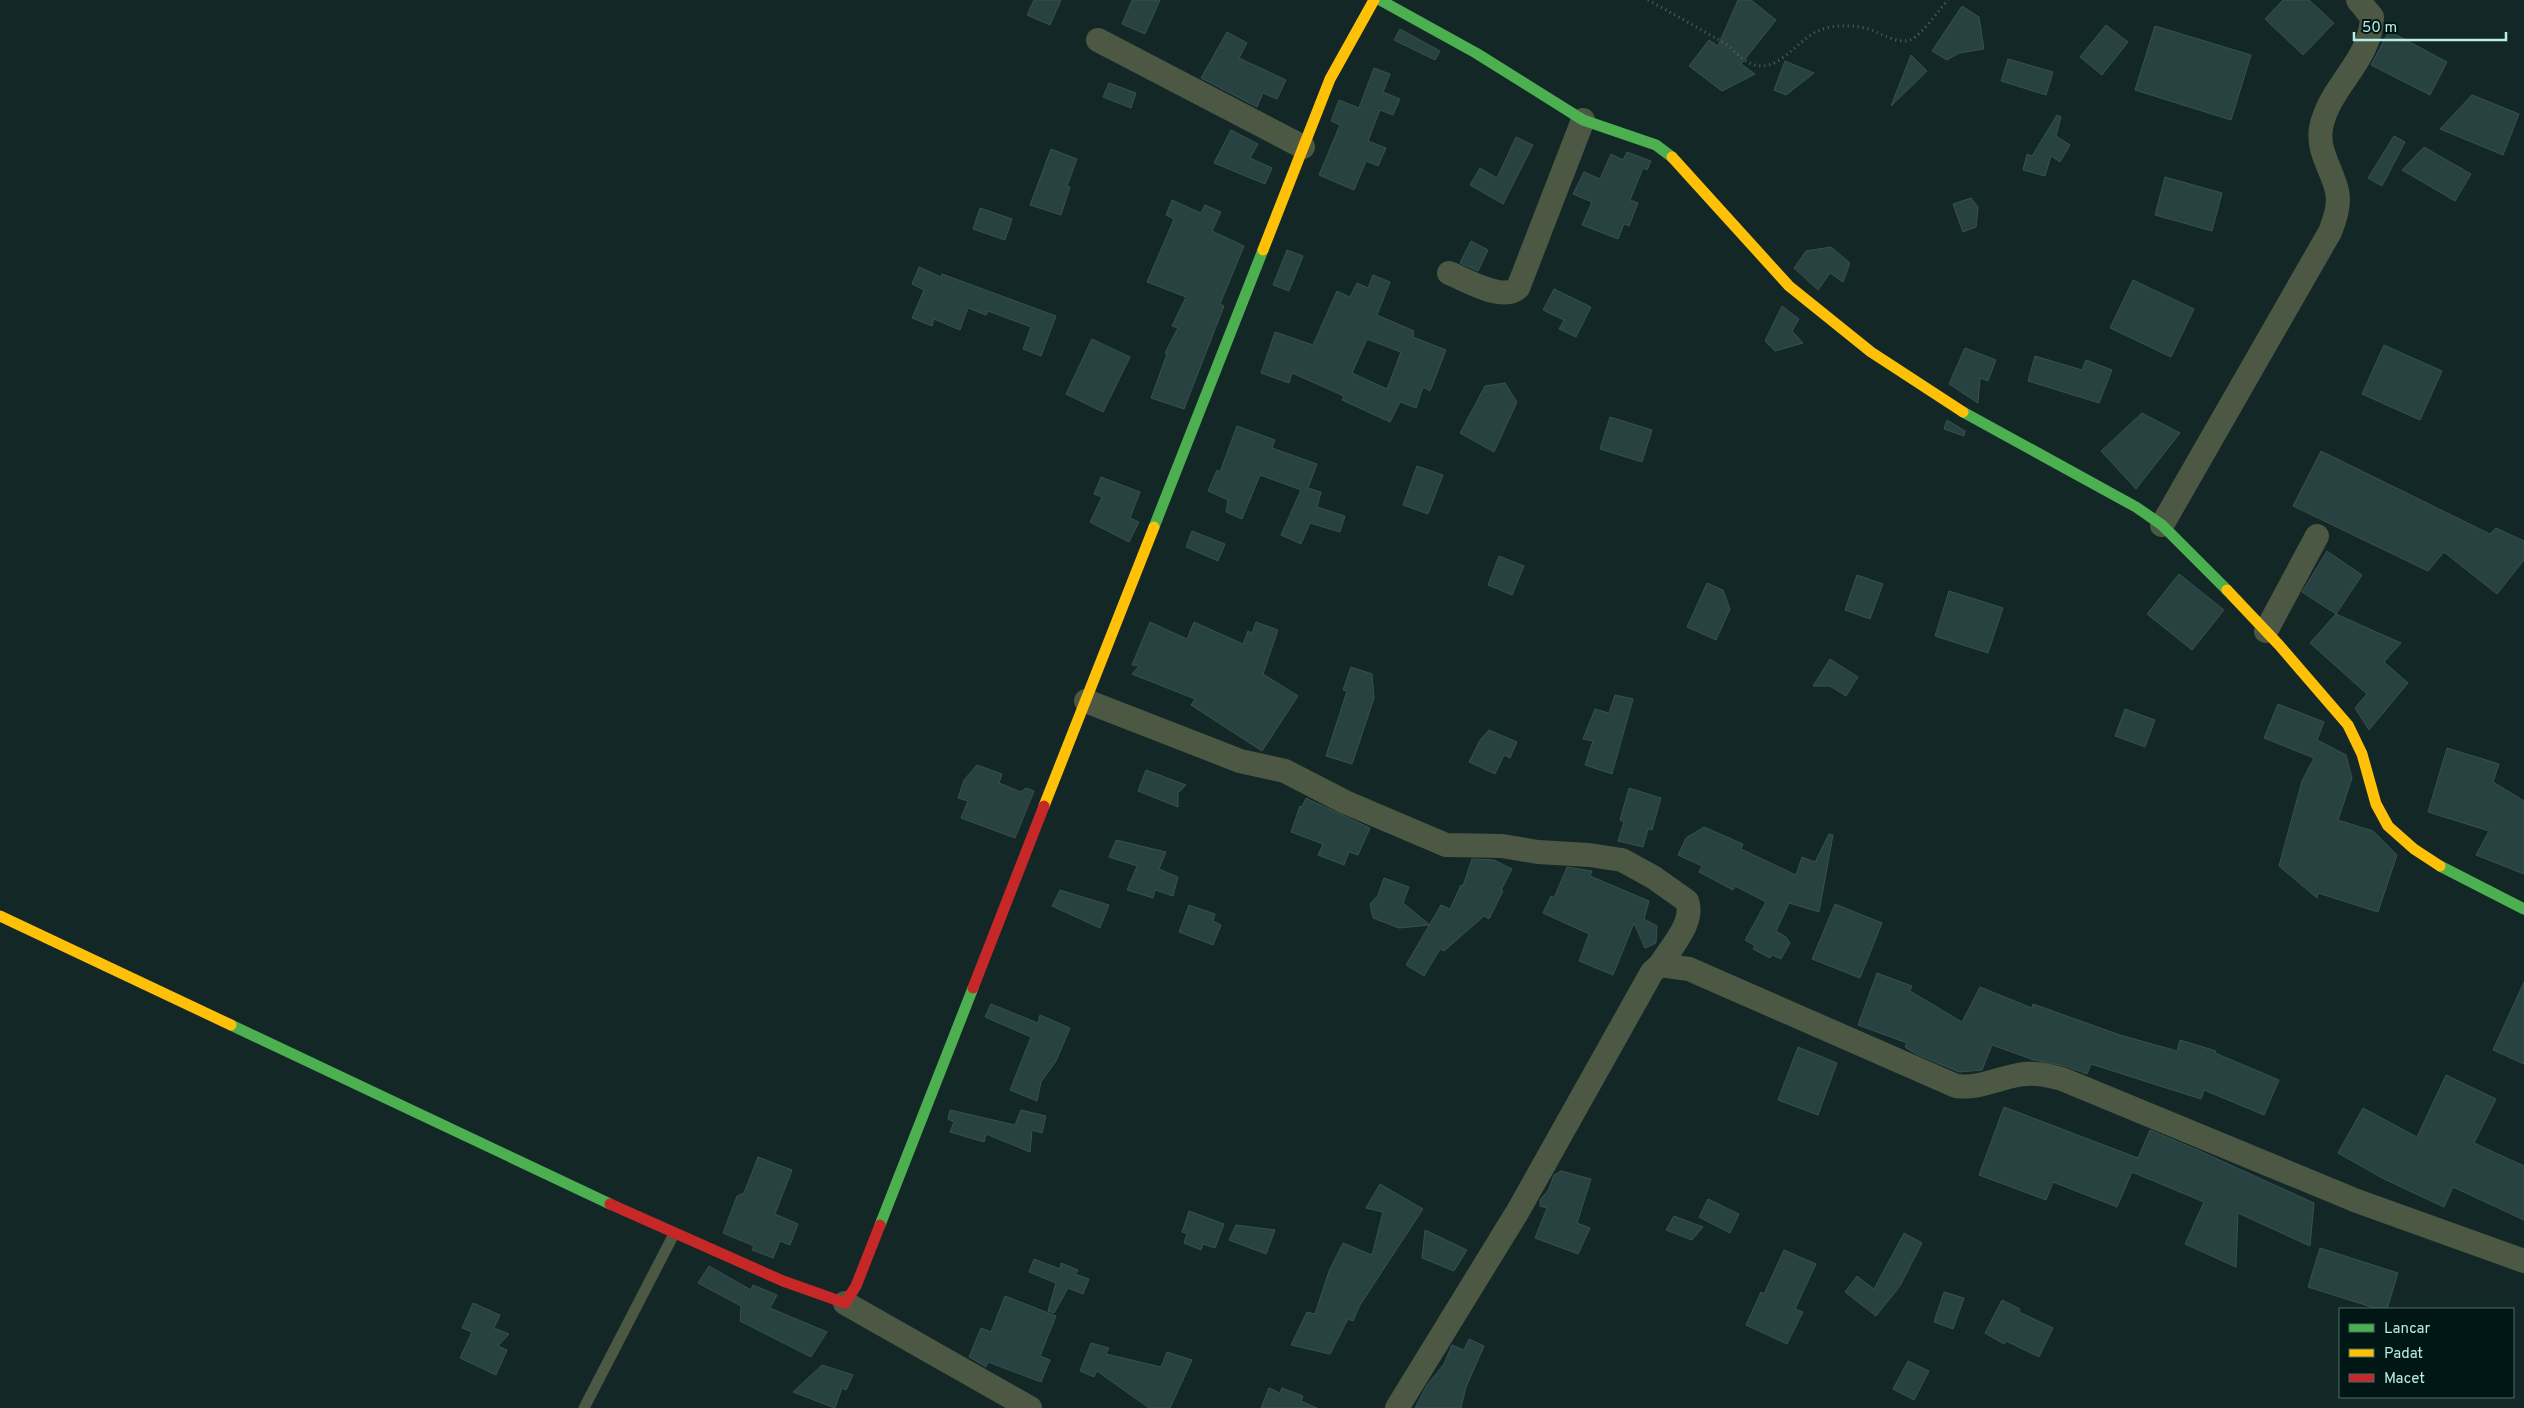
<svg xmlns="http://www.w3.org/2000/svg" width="2524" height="1408" viewBox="0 0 2524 1408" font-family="Overpass,sans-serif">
  <rect width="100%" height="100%" fill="#132826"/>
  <g fill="#274240" stroke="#37514f" fill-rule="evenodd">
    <path d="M1034,0H1061L1050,25L1027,15Z"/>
    <path d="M1132,0H1160L1145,34L1122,24Z"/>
    <path d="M1738,0H1751L1776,20L1741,64L1755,74L1722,91L1689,66L1709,40L1718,46Z"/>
    <path d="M2283,0H2309L2334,23L2303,55L2265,19Z"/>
    <path d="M1962,6L1979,17L1984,49L1959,53L1947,60L1932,51Z"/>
    <path d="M2106,25L2128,42L2102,75L2080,57Z"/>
    <path d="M2155,26L2251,55L2231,120L2135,90Z"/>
    <path d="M1400,29L1440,51L1435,60L1394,40Z"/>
    <path d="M2389,31L2447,62L2430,95L2371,65Z"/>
    <path d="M1227,32L1247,43L1239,58L1286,80L1277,99L1263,93L1257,107L1201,78Z"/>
    <path d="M1911,55L1927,71L1891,106Z"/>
    <path d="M2008,59L2053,72L2046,95L2001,81Z"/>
    <path d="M1785,61L1814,73L1786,95L1774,90Z"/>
    <path d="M1374,68L1390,74L1383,92L1400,99L1393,115L1380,110L1368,141L1386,148L1378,166L1366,161L1354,190L1319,175L1340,125L1331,121L1339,100L1359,108Z"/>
    <path d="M1109,83L1136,93L1131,108L1103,97Z"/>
    <path d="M2472,95L2519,114L2503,155L2440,129Z"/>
    <path d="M2057,115L2061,117L2056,136L2070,145L2060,162L2051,156L2045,176L2023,170L2027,154L2032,156Z"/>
    <path d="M1231,130L1258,144L1250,158L1272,168L1265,184L1214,163Z"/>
    <path d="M2394,136L2405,142L2382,186L2368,178Z"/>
    <path d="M1516,137L1533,145L1503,204L1470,185L1480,168L1497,178Z"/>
    <path d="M2424,147L2471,174L2455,201L2402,170Z"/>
    <path d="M1051,149L1077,159L1067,186L1070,187L1061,215L1030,205Z"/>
    <path d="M1627,152L1651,161L1647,170L1643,168L1630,200L1638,203L1629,226L1624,224L1618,239L1582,225L1592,202L1573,194L1584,172L1600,179L1611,154L1623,160Z"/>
    <path d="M2165,177L2222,193L2212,231L2155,215Z"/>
    <path d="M1971,198L1978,207L1976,227L1963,232L1953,204Z"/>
    <path d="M1172,200L1201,213L1205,205L1221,212L1212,231L1244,246L1220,304L1224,306L1184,409L1151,398L1167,354L1165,353L1178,328L1172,326L1186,297L1147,282L1174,219L1166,215Z"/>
    <path d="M980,208L1012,219L1005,240L973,229Z"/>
    <path d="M1471,241L1488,250L1478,271L1460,263Z"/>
    <path d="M1831,247L1850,263L1843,282L1830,273L1818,290L1794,268L1806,251Z"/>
    <path d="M1287,250L1303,256L1289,291L1273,285Z"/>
    <path d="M919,267L941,277L942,274L1056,316L1041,356L1023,349L1031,327L988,311L986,315L968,308L960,330L934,319L932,326L912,318L924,290L912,284Z"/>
    <path d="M1373,275L1390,282L1377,315L1414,331L1413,337L1446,350L1430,391L1423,387L1416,408L1400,402L1390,422L1342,400L1344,396L1292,373L1289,383L1261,373L1275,332L1313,345L1337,291L1350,297L1357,283L1368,288ZM1367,339L1401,352L1387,389L1352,373Z"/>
    <path d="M2133,280L2194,309L2171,357L2110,328Z"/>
    <path d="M1554,289L1591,307L1576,337L1559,329L1564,320L1543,310Z"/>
    <path d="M1782,306L1799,319L1792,331L1803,343L1775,351L1765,341Z"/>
    <path d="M1092,339L1130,357L1103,412L1066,394Z"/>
    <path d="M2384,345L2442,371L2420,420L2362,394Z"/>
    <path d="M1965,348L1996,360L1988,381L1980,378L1978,403L1949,384Z"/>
    <path d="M2035,356L2082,370L2086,360L2112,370L2099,403L2028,381Z"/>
    <path d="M1505,383L1517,402L1494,452L1460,433L1485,386Z"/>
    <path d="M2142,413L2180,433L2136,489L2101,451Z"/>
    <path d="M1610,417L1652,430L1642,462L1600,449Z"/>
    <path d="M1947,420L1965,431L1964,436L1944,429Z"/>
    <path d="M1237,426L1275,440L1272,448L1317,464L1308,488L1321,492L1317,507L1345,516L1340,532L1310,523L1301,544L1281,535L1301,490L1260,475L1242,519L1226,512L1228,500L1208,491L1217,470L1220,472Z"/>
    <path d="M2321,451L2490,534L2496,528L2524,541V560L2497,594L2444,552L2428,571L2293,506Z"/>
    <path d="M1417,466L1443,475L1428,514L1403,505Z"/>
    <path d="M1101,477L1140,492L1130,518L1139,522L1129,542L1090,522L1102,497L1094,494Z"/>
    <path d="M1192,531L1225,544L1218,561L1186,547Z"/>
    <path d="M2327,551L2362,575L2336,614L2302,592Z"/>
    <path d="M1499,556L1524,566L1512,595L1488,585Z"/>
    <path d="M2179,574L2224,610L2192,650L2147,614Z"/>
    <path d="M1857,575L1883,584L1870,619L1845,610Z"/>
    <path d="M1707,583L1723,590L1730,609L1716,640L1687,627Z"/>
    <path d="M1949,591L2003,608L1988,653L1935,636Z"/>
    <path d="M2336,614L2401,643L2384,662L2408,683L2369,730L2355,708L2367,694L2310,643Z"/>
    <path d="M1150,622L1187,639L1194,622L1243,644L1248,631L1252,633L1256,622L1278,630L1263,674L1298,696L1262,751L1191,705L1195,699L1132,674L1139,666L1132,665Z"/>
    <path d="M1830,659L1858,677L1846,696L1830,686H1813Z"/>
    <path d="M1351,667L1372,674L1374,698L1352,764L1326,756L1347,691L1343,690Z"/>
    <path d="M1615,695L1633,699L1612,774L1585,765L1593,741L1583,739L1595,709L1609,713Z"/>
    <path d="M2278,704L2324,722L2317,740L2346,755L2352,778L2338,820L2373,831L2397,855L2378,912L2318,893L2317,898L2279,866L2302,781L2314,758L2264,738Z"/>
    <path d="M2125,709L2155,720L2145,747L2115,736Z"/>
    <path d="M1489,730L1517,742L1510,758L1504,755L1495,774L1469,762L1480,740Z"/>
    <path d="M2447,748L2499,764L2493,782L2524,801V874L2476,855L2489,831L2428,812Z"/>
    <path d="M977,765L1002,774L999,783L1021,792L1026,788L1034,791L1015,838L961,818L968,801L958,798L964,780Z"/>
    <path d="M1146,770L1186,785L1178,793V807L1138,791Z"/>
    <path d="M1629,788L1661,798L1652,830L1648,829L1643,847L1618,841L1624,822L1620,820Z"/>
    <path d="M1306,798L1370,828L1358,855L1349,852L1344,865L1318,855L1323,844L1291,832L1300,806L1302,807Z"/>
    <path d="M1704,827L1743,844L1741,849L1796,875L1802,857L1815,862L1829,834L1833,835L1819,912L1789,903L1776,931L1786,937L1790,943L1781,959L1772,955L1770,958L1753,949L1755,946L1745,940L1766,902L1735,886L1733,890L1699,872L1702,866L1678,855L1686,838Z"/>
    <path d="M1116,840L1166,852L1159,869L1178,877L1173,896L1155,890L1153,898L1127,890L1137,866L1109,857Z"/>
    <path d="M1472,859L1494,860L1512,869L1501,890L1503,891L1489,919L1484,916L1444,951L1440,949L1424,976L1406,965L1441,905L1450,909L1461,885L1463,886Z"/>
    <path d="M1567,867L1592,871L1590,876L1649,901L1644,919L1657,926L1656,943L1645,948L1634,923L1613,975L1579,961L1589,934L1543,913L1551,896L1554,898Z"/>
    <path d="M1384,878L1409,887L1403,903L1430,925L1399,928L1373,918L1370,904L1378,895Z"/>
    <path d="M1060,890L1109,905L1100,928L1052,906Z"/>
    <path d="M1835,904L1882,923L1860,978L1812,959Z"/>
    <path d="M1189,905L1215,914L1213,921L1221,925L1213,945L1179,932Z"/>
    <path d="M1877,973L1912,986L1910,991L1962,1022L1980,987L2032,1008L2033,1004L2120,1035L2177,1051L2180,1040L2216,1051L2215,1053L2279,1080L2264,1115L2204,1090L2201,1099L2091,1064L2087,1074L2065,1066L2034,1060L1992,1045L1982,1070L1959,1072L1916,1054L1905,1047L1907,1043L1858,1025Z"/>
    <path d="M2524,982V1064L2493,1050Z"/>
    <path d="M991,1004L1038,1023L1040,1015L1070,1028L1056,1061L1041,1082L1037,1101L1010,1090L1031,1037L985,1017Z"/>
    <path d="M1798,1047L1837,1063L1818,1115L1778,1100Z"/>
    <path d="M2446,1075L2496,1099L2474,1143L2524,1166V1220L2453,1187L2444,1207L2384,1179L2338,1153L2363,1108L2417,1137Z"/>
    <path d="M2004,1107L2138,1158L2150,1130L2200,1151L2314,1203L2310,1246L2238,1213L2236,1267L2185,1244L2204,1202L2132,1172L2117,1207L2053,1182L2046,1200L1979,1175Z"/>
    <path d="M950,1110L1015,1125L1021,1110L1046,1116L1042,1133L1032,1130L1030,1152L986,1134L984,1142L950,1132L954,1122L948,1119Z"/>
    <path d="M758,1157L792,1170L775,1214L798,1224L790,1245L780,1241L773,1258L752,1250L754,1246L723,1233L737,1196L744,1193Z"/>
    <path d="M1561,1171L1591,1179L1577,1223L1590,1228L1578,1254L1535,1238L1547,1208L1540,1206V1200L1549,1189L1554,1175Z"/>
    <path d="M1380,1184L1423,1209L1360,1305L1353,1321L1348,1319L1330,1354L1291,1345L1307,1312L1315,1314L1329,1271L1343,1243L1372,1255L1383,1212L1366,1208Z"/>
    <path d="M1708,1199L1739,1214L1730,1233L1699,1217Z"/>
    <path d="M1189,1211L1224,1224L1215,1248L1203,1244L1201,1250L1184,1243L1187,1234L1182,1232Z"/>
    <path d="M1674,1216L1703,1227L1692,1240L1666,1230Z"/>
    <path d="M1236,1225L1275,1230L1266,1254L1229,1240Z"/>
    <path d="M1425,1230L1467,1250L1454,1271L1422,1258Z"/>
    <path d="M1904,1233L1922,1243L1900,1286L1876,1316L1845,1292L1857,1276L1874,1289Z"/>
    <path d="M2320,1248L2398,1273L2387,1309H2378L2308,1287Z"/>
    <path d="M1784,1250L1816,1264L1795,1309L1803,1312L1787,1344L1746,1325L1761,1292L1764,1294Z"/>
    <path d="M1034,1259L1060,1269L1061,1263L1078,1270L1075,1274L1089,1279L1083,1294L1068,1288L1054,1313L1048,1311L1056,1283L1029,1272Z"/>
    <path d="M709,1266L751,1290L753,1285L777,1295L770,1308L827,1332L811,1357L740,1321L741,1306L698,1283Z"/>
    <path d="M1944,1292L1964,1298L1953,1329L1934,1322Z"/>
    <path d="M1005,1296L1056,1316L1040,1356L1050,1360L1041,1382L988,1362L986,1367L969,1357L981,1328L991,1332Z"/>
    <path d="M2002,1300L2020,1309L2019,1312L2053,1328L2039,1357L2006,1341L2004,1344L1985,1333Z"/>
    <path d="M473,1303L500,1315L494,1328L509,1334L498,1346L507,1350L496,1375L460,1358L472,1332L462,1328Z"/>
    <path d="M1469,1339L1484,1346L1466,1387L1461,1408H1415L1427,1385L1444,1364L1452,1345L1464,1350Z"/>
    <path d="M1091,1343L1109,1348L1106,1354L1161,1367L1167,1352L1192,1360L1170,1408H1149L1097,1371L1094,1377L1080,1371Z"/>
    <path d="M1908,1361L1929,1371L1914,1400L1893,1389Z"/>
    <path d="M822,1365L853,1375L846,1390L842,1388L835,1408L793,1392Z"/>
    <path d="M1269,1388L1280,1393L1282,1388L1303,1396L1301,1401L1317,1408H1261Z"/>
  </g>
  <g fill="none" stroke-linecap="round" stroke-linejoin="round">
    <path stroke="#576457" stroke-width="3" stroke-dasharray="1 4" stroke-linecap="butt" d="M1648,0C1673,14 1699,28 1724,43C1735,50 1743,62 1755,65C1781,72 1799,36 1823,29C1836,25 1851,25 1865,28C1879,31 1897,46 1912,39C1922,34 1940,9 1948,0"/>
    <path stroke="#4d5844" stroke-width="11" d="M584,1408L674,1234"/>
    <g stroke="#4d5844" stroke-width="24">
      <path d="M1098,40L1303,147"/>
      <path d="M1449,273C1467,280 1502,302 1518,288L1583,120"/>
      <path d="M2162,525L2330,232C2335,219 2340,205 2337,191C2332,169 2317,151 2321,128C2329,86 2371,61 2372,17L2358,0"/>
      <path d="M2266,631L2317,536"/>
      <path d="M1086,701L1240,761L1285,771L1345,802L1446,845L1502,846L1538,852L1589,855L1622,860L1653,877L1687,901C1695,922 1671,947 1660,965"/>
      <path d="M845,1303L1030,1408"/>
      <path d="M1397,1408L1518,1211L1652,972L1660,965L1689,969L1956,1086C1979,1089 1996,1079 2018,1075C2033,1072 2047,1075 2062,1079L2357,1201L2524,1261"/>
    </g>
    <g stroke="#4caf50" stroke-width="11">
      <path d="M1380,0L1476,53L1583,120L1656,145L1672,157"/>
      <path d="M1963,412L2136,507L2162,525L2227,590"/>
      <path d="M1154,527L1263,250"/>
      <path d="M2440,866L2524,909"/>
      <path d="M231,1025L610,1204"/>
      <path d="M880,1225L973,988"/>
    </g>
    <g stroke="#ffc107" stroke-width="11">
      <path d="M1672,157L1789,286L1871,352L1963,412"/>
      <path d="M1263,250L1330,79L1374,0"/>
      <path d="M2227,590L2279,645L2348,725L2362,754L2376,804L2388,826L2414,849L2440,866"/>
      <path d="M1044,806L1154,527"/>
      <path d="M0,916L231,1025"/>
    </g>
    <g stroke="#c62828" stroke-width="11">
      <path d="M973,988L1044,806"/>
      <path d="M610,1204L783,1281L845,1303L856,1286L880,1225"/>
    </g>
  </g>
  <rect x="2339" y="1308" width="175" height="90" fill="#001715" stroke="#4b6d69"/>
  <rect x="2349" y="1324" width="25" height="8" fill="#4caf50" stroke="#4b6d69"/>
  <text x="2384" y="1333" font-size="15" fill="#bbede8">Lancar</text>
  <rect x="2349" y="1349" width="25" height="8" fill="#ffc107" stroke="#4b6d69"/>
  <text x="2384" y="1358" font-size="15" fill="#bbede8">Padat</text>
  <rect x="2349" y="1374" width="25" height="8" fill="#c62828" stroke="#4b6d69"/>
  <text x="2384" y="1383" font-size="15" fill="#bbede8">Macet</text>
  <path d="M2354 32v8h152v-8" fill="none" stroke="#bbede8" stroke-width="2.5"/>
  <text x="2362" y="32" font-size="15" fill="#bbede8" stroke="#001715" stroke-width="4" paint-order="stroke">50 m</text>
</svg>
